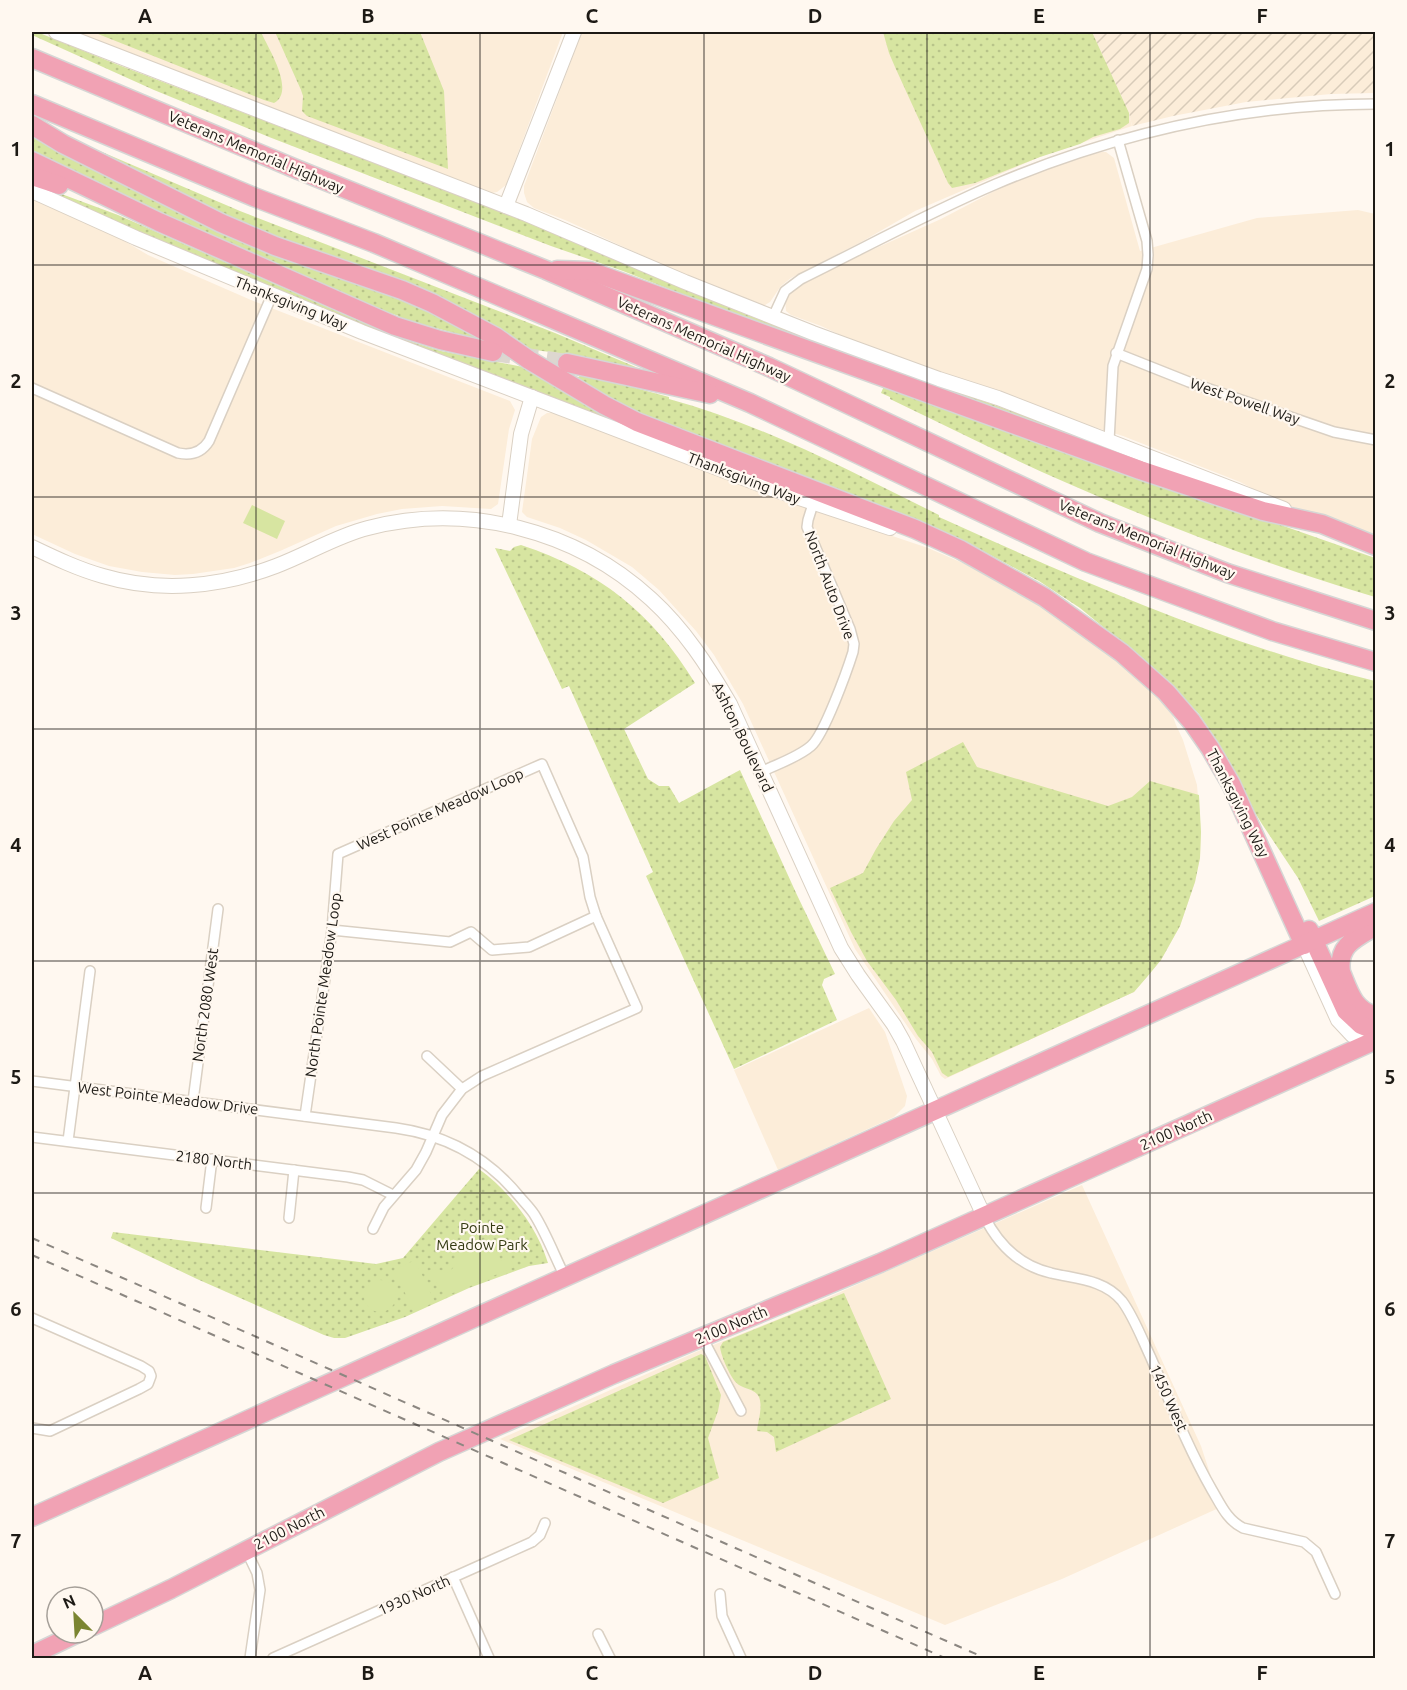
<svg xmlns="http://www.w3.org/2000/svg" width="1407" height="1690" viewBox="0 0 1407 1690" font-family="Ubuntu,sans-serif">
  <defs>
    <pattern id="industrial-furrows" width="10" height="10" patternUnits="userSpaceOnUse" patternTransform="scale(1.5)"><rect width="10" height="10" fill="#fcedd9"/><path d="M-1 1l2-2M0 10L10 0M9 11l2-2" fill="none" stroke="#d8cbb9"/></pattern>
    <pattern id="grass-dots" width="8" height="8" patternUnits="userSpaceOnUse" patternTransform="scale(1.5)"><rect width="8" height="8" fill="#d7e5a1"/><path d="M2 2h.1M6 6h.1" fill="none" stroke="#b8c48a" stroke-width="1.8" stroke-linecap="round"/></pattern>
  </defs>
  <rect width="100%" height="100%" fill="#fff8f0"/>
  <g fill="#fcedd9">
    <path d="M80,32H563L506,185L497,192L492,193L85,36Z"/>
    <path d="M582,32H1092L1129,113L1132,126L1042,156L915,211L863,241L791,278L781,286L770,302L765,305L761,306L711,287L565,220L534,208L527,202L524,193V186Z"/>
    <path d="M1102,152H1106L1114,158L1140,251L1257,218L1358,210L1375,214V539L1271,498L1240,482L1123,436L1087,425L862,345L821,326L791,315L786,311L785,300L794,289L854,258L941,219L1008,184L1075,159Z"/>
    <path d="M32,199L116,236L148,255L251,300L510,401L515,410L509,429L498,504L491,509L442,506L402,509L377,514L336,526L280,551L250,563L234,568L193,574L175,575L142,572L109,566L75,554L32,534Z"/>
    <path d="M547,413H554L750,488L928,548L972,567L1045,607L1101,645L1170,708L1176,725L1183,740L1197,785L1201,832L1200,858L1195,882L1180,926L1161,960L1134,992L945,1079L941,1076L932,1059L916,1039L855,949L743,704L714,655L696,631L659,590L632,567L586,540L560,528L527,517L522,512L532,439L541,417Z"/>
    <path d="M869,1008L885,1032L907,1096L905,1106L894,1117L778,1170L734,1070Z"/>
    <path d="M1082,1185L1201,1446L1221,1507L1062,1579L945,1625L500,1439L696,1352L786,1316Z"/>
  </g>
  <path fill="url(#industrial-furrows)" d="M1092,32H1375V93L1331,94L1246,102L1173,116L1132,126L1129,113Z"/>
  <g fill="url(#grass-dots)">
    <path d="M32,32H37L116,64L548,229L692,292L745,314L912,377L986,402L1064,430L1128,456L766,327L623,271L551,246L269,137L154,90L32,35Z"/>
    <path d="M93,32H261C268,48 296,91 274,103L264,100Z"/>
    <path d="M275,32H420L444,91L448,169L307,116L302,111L303,96L301,90Z"/>
    <path d="M883,32H1092L1129,113V123L1120,129L1093,137L1080,144L1040,157L975,183L952,188L948,183L895,67L889,53Z"/>
    <path d="M32,131L412,303L470,332L487,342L399,318V316L358,303L32,157Z"/>
    <path d="M88,146L240,211L555,333L638,368L565,355L564,354L521,348L241,228L87,149Z"/>
    <path d="M32,183L118,215L396,337L441,351L528,368L628,428L252,282L32,185Z"/>
    <path d="M564,374L579,377L580,375L602,379L669,397V399C764,425 852,472 939,515V517C1081,581 1224,644 1375,681V896L1319,921L1298,878L1262,824L1246,798L1228,759L1213,735L1199,714L1172,686L1124,644L1080,608L1039,581L964,541L905,515L836,488L813,485L641,418Z"/>
    <path d="M884,386L1375,558V597C1270,566 1168,527 1067,483C1007,457 949,427 890,399V397L881,393Z"/>
    <path d="M521,545C600,571 652,613 695,683L624,729L648,779L659,786H669L679,803L740,770L797,895L835,974L824,979L822,985L837,1020L734,1069L646,876L653,872L569,686L562,689L495,548L510,551L514,547Z"/>
    <path d="M963,742L977,767L1108,806L1132,797L1150,781L1199,795L1201,832L1200,858L1195,882L1180,926L1161,960L1147,977L1134,992L948,1077L942,1073L932,1052L918,1036L896,1000L867,961L851,932L830,888L863,873L876,849L894,821L912,800L906,772Z"/>
    <path d="M479,1169C509,1191 537,1226 548,1263L529,1266L469,1288L405,1317L345,1338H334L324,1335L197,1279L111,1238L113,1232L376,1264L403,1258Z"/>
    <path d="M844,1293L891,1399L776,1452L774,1437L767,1432L757,1431C758,1421 763,1407 759,1397C755,1389 745,1389 739,1385C731,1380 721,1356 720,1347L723,1342Z"/>
    <path d="M701,1354L705,1356L721,1395L718,1411L708,1438L719,1478L663,1503L509,1440Z"/>
  </g>
  <g fill="#d7e5a1">
    <path d="M252,505L285,521L277,539L243,523Z"/>
    <path d="M489,1244L496,1250L501,1261L510,1258L514,1267L446,1296C443,1292 439,1284 435,1282C429,1279 428,1281 426,1274L428,1271C435,1268 442,1270 449,1273L468,1248Z"/>
    <path d="M415,1260L435,1302L414,1312L394,1270Z"/>
    <circle cx="380" cy="1296" r="16"/>
  </g>
  <g fill="none" stroke-linecap="round" stroke-linejoin="round">
    <path stroke="#ddd7cf" stroke-width="18" stroke-dasharray="18 9" stroke-linecap="butt" d="M493,352L567,363"/>
    <defs>
      <g id="street">
        <path d="M773,317L785,291L801,279C866,247 930,212 996,184C1117,133 1244,104 1376,104"/>
        <path d="M1116,353L1189,382L1334,432L1376,440"/>
        <path d="M32,388L178,453C192,456 202,452 209,441L272,295"/>
        <path d="M1109,441L1113,366L1147,269L1148,255L1147,241L1118,140"/>
        <path d="M761,772C777,764 797,758 811,746C824,735 847,671 853,652L854,644L850,629L807,527L808,520L813,504"/>
        <path d="M332,930L450,942L471,932L492,950L529,947L596,916"/>
        <path d="M427,1056L462,1089"/>
        <path d="M32,1081L396,1128C446,1135 487,1157 519,1196C524,1202 530,1208 534,1214C546,1233 555,1257 565,1277"/>
        <path d="M193,1101L218,909"/>
        <path d="M305,1116L332,930L338,854L542,764L583,857L590,897L596,916L637,1008L482,1076L462,1089L442,1115L426,1152L416,1170L384,1207L373,1229"/>
        <path d="M32,1137L348,1177L363,1180L393,1195"/>
        <path d="M68,1141L90,971"/>
        <path d="M206,1208L212,1159"/>
        <path d="M984,1216C998,1244 1020,1266 1051,1273C1075,1279 1104,1279 1122,1301C1134,1317 1142,1339 1151,1358C1170,1402 1188,1448 1212,1490C1221,1505 1227,1520 1243,1528L1304,1542L1316,1552L1335,1594"/>
        <path d="M289,1218L294,1170"/>
        <path d="M32,1318L141,1366L149,1371L151,1376L148,1384L139,1389L50,1431L32,1428"/>
        <path d="M702,1337L741,1411"/>
        <path d="M246,1550L257,1573L260,1590L250,1658"/>
        <path d="M453,1577L489,1658"/>
        <path d="M720,1594L722,1616L741,1658"/>
        <path d="M598,1634L610,1658"/>
        <path d="M273,1658L532,1542L540,1535L545,1523"/>
      </g>
      <g id="secondary">
        <path d="M56,32L526,214L685,282L813,333L939,379L998,398L1284,509"/>
        <path d="M32,191L136,238L362,332L772,489L890,528"/>
        <path d="M506,206L574,32"/>
        <path d="M509,525L521,434L532,397"/>
        <path d="M32,547C55,558 78,569 103,576C160,593 221,587 276,566C308,554 336,536 368,528C467,502 576,530 651,599C684,629 708,666 730,704L841,948L858,975L894,1025L903,1041L984,1216"/>
        <path d="M1304,945L1338,1020L1352,1035L1373,1043"/>
      </g>
      <g id="highway">
        <path d="M32,58L296,169L546,270L769,367L1100,523L1227,573L1376,621"/>
        <path d="M32,104L254,197L374,243L750,403L1086,562L1272,631L1376,662"/>
        <path d="M32,125L63,144L221,223L275,246L402,290L432,303L496,337L529,360L604,405L637,422L915,529L961,550L1044,597L1122,653L1166,692L1192,722L1210,748L1231,784L1304,945"/>
        <path d="M32,161L159,222L395,326L440,340L493,352"/>
        <path d="M32,176L59,185"/>
        <path d="M557,270L590,271L1140,470L1263,511L1322,524L1376,546"/>
        <path d="M567,363L710,394"/>
        <path d="M1376,926C1356,938 1337,945 1341,972C1349,991 1353,1010 1376,1016"/>
        <path d="M1309,930L1346,1011L1361,1025L1376,1031"/>
        <path d="M32,1517L1376,912"/>
        <path d="M93,1626L171,1589L439,1452L614,1374L880,1263L1376,1040"/>
        <path d="M32,1655L78,1633"/>
      </g>
    </defs>
    <use href="#street" stroke="#dad0c3" stroke-width="12"/>
    <use href="#secondary" stroke="#dad0c3" stroke-width="16"/>
    <use href="#highway" stroke="#d6d6d5" stroke-width="21"/>
    <use href="#street" stroke="#fff" stroke-width="9"/>
    <use href="#secondary" stroke="#fff" stroke-width="14"/>
    <use href="#highway" stroke="#f1a2b4" stroke-width="18"/>
    <g stroke="#8c8781" stroke-width="2" stroke-dasharray="8 8" stroke-linecap="butt">
      <path d="M32,1238L985,1658"/>
      <path d="M32,1255L945,1658"/>
    </g>
  </g>
  <path fill="none" stroke="#1d1a15" stroke-width="1.5" stroke-opacity="0.55" d="M256,32V1658M480,32V1658M704,32V1658M927,32V1658M1150,32V1658M32,265H1376M32,497H1376M32,729H1376M32,961H1376M32,1193H1376M32,1425H1376"/>
  <g text-anchor="middle" dominant-baseline="central" stroke-width="4.5" stroke-linejoin="round" paint-order="stroke">
    <g font-size="15" fill="#1d1a15" stroke="#fff8f0">
      <text transform="translate(256 152) rotate(23)">Veterans Memorial Highway</text>
      <text transform="translate(291 303) rotate(22)">Thanksgiving Way</text>
      <text transform="translate(704 339) rotate(24)">Veterans Memorial Highway</text>
      <text transform="translate(1245 401) rotate(19)">West Powell Way</text>
      <text transform="translate(744 478) rotate(21)">Thanksgiving Way</text>
      <text transform="translate(1147 539) rotate(22)">Veterans Memorial Highway</text>
      <text transform="translate(830 585) rotate(69)">North Auto Drive</text>
      <text transform="translate(743 737) rotate(64)">Ashton Boulevard</text>
      <text transform="translate(1238 803) rotate(63)">Thanksgiving Way</text>
      <text transform="translate(440 809) rotate(-24)">West Pointe Meadow Loop</text>
      <text transform="translate(323 985) rotate(-82)">North Pointe Meadow Loop</text>
      <text transform="translate(205 1005) rotate(-82)">North 2080 West</text>
      <text transform="translate(168 1098) rotate(7)">West Pointe Meadow Drive</text>
      <text transform="translate(1176 1130) rotate(-24)">2100 North</text>
      <text transform="translate(214 1160) rotate(7)">2180 North</text>
      <text transform="translate(731 1325) rotate(-23)">2100 North</text>
      <text transform="translate(1169 1398) rotate(66)">1450 West</text>
      <text transform="translate(289 1528) rotate(-27)">2100 North</text>
      <text transform="translate(414 1595) rotate(-24)">1930 North</text>
    </g>
    <g font-size="15" fill="#343a12" stroke="#fff8f0">
      <text x="482" y="1227">Pointe<tspan x="482" dy="17">Meadow Park</tspan></text>
    </g>
  </g>
  <rect width="1407" height="1690" fill="none" stroke="#fff8f0" stroke-width="66"/>
  <g transform="translate(75 1615) rotate(336)"><circle r="28" fill="#fff8f0" stroke="#a59f98" stroke-width="1.5"/>
  <path d="M0-4.5L10 22L0 15L-10 22Z" fill="#7b8531"/>
  <text y="-9" font-size="16" font-weight="bold" text-anchor="middle" fill="#1d1a15">N</text>
  </g>
  <rect x="33" y="33" width="1341" height="1624" fill="none" stroke="#1d1a15" stroke-width="2"/>
  <g font-size="20" text-anchor="middle" font-weight="bold" fill="#1d1a15">
    <text x="145" y="23">A</text>
    <text x="368" y="23">B</text>
    <text x="592" y="23">C</text>
    <text x="815" y="23">D</text>
    <text x="1039" y="23">E</text>
    <text x="1262" y="23">F</text>
    <text x="16" y="156">1</text>
    <text x="1390" y="156">1</text>
    <text x="16" y="388">2</text>
    <text x="1390" y="388">2</text>
    <text x="16" y="620">3</text>
    <text x="1390" y="620">3</text>
    <text x="16" y="852">4</text>
    <text x="1390" y="852">4</text>
    <text x="16" y="1084">5</text>
    <text x="1390" y="1084">5</text>
    <text x="16" y="1316">6</text>
    <text x="1390" y="1316">6</text>
    <text x="16" y="1548">7</text>
    <text x="1390" y="1548">7</text>
    <text x="145" y="1680">A</text>
    <text x="368" y="1680">B</text>
    <text x="592" y="1680">C</text>
    <text x="815" y="1680">D</text>
    <text x="1039" y="1680">E</text>
    <text x="1262" y="1680">F</text>
  </g>
</svg>
